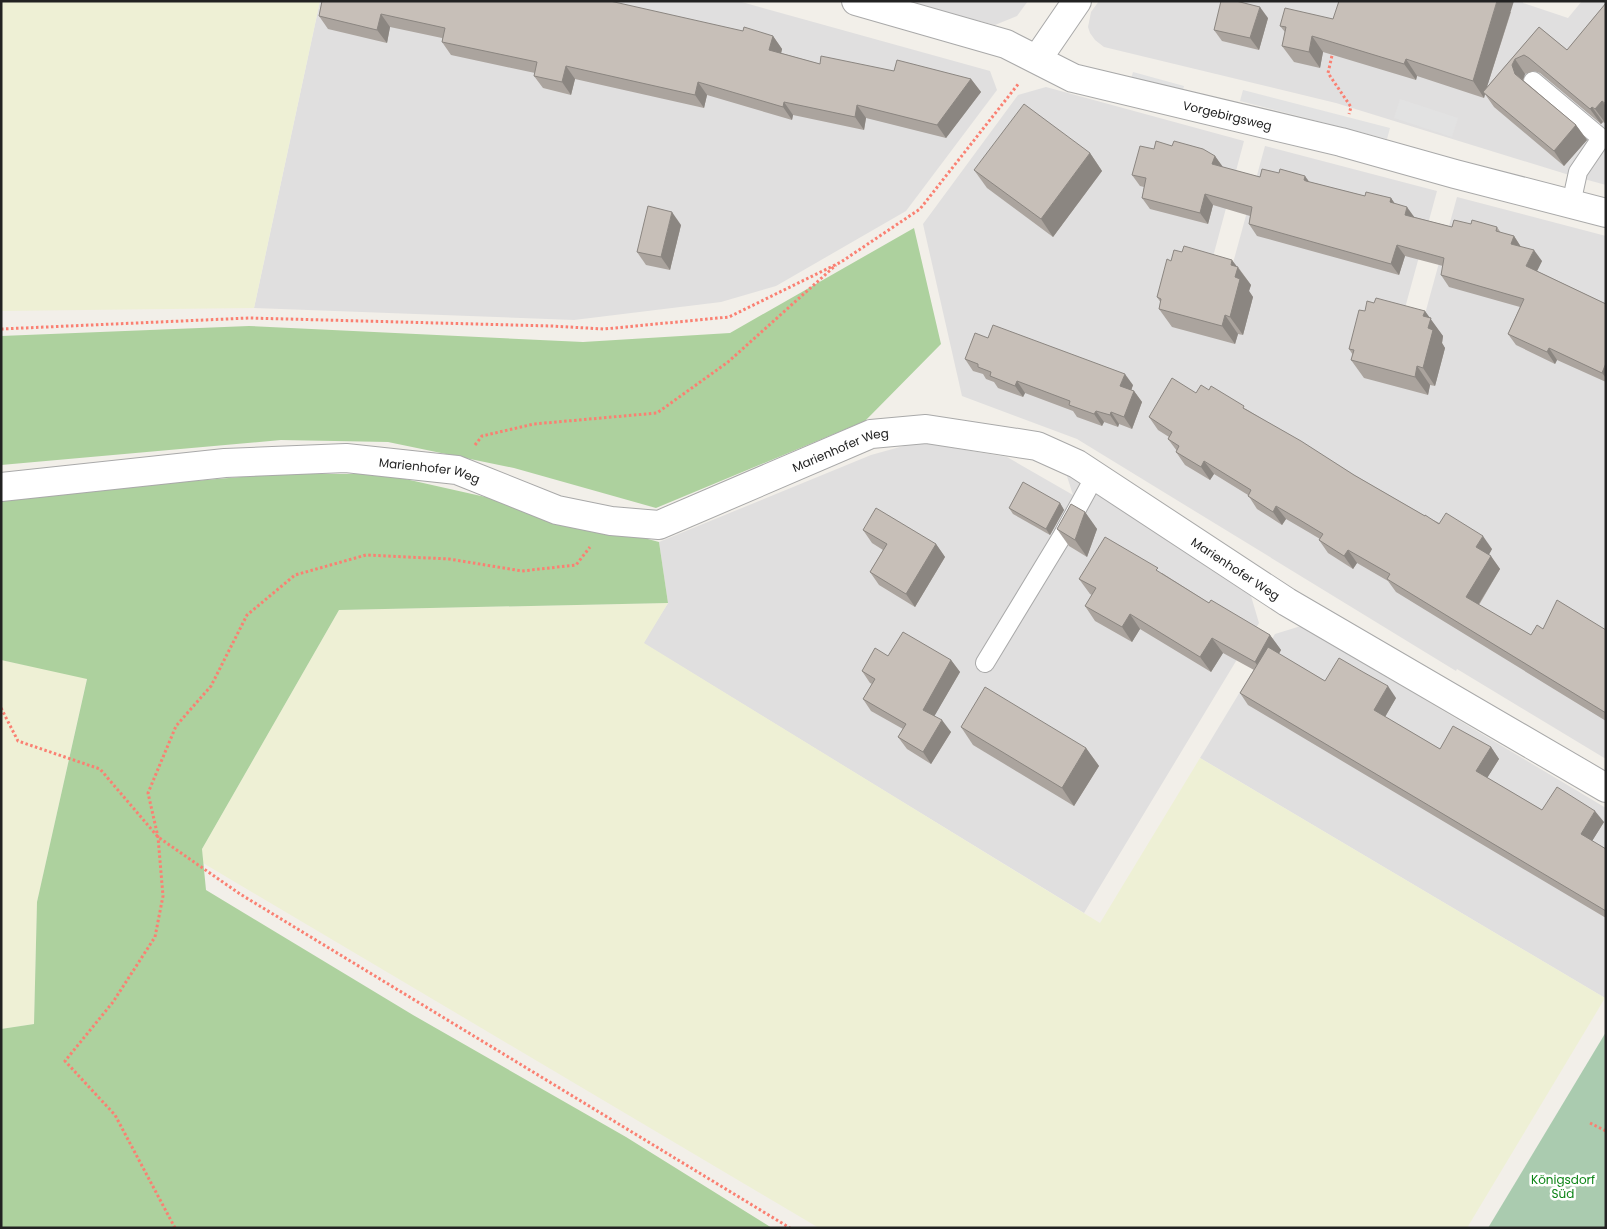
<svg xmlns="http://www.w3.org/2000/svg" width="1607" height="1229" viewBox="0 0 1607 1229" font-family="Poppins,sans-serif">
  <rect width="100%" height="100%" fill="#f2efe9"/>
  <g fill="#e0dfdf">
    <path d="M320,1H738L990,71L997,90L906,211L776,286L721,302L574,320L254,308Z"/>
    <path d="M903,1H1028L1017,16L995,25Z"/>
    <path d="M1099,1H1523V3L1568,18L1582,1H1606V185L1566,174L1336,103L1104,47L1095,40L1090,33L1088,27L1091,12Z"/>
    <path d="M1046,87L1244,141L1210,268L1230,274L1265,146L1437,191L1402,319L1422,325L1457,197L1606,236V759L1457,669L1456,671L1077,439L962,396L923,224L1018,95Z"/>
    <path d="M918,442L1007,457L1073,495L1065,470L1248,586L1259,623L1084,913L643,643L668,603L659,542L871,455Z"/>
    <path d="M1301,626L1606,808L1605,998L1200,758L1275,634Z"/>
  </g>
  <g fill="#eef0d5">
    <path d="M1,1H320L254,308L1,311Z"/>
    <path d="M668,603L644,643L1100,923L1200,758L1605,998L1467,1228H819L203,863L202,849L339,610Z"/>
    <path d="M1,660L87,678L37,902L34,1024L1,1029Z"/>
  </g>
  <g fill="#add19e">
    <path d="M914,228L941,344L865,421L656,508L514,468L388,442L281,440L1,465V336L249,326L583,342L730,333Z"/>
    <path d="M276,474H383L517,504L659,542L668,603L339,610L202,849L206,890L413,1015L626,1137L772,1228H1V1029L34,1024L37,902L87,679L1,660V497Z"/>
  </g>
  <path fill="#aacbaf" d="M1606,1032V1228H1488Z"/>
  <g fill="#e2e2e2">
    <path d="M1133,72L1184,86L1182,94L1131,79Z"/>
    <path d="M1243,90L1390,128L1387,139L1240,101Z"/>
    <path d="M1400,99L1458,118L1452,137L1394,118Z"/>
  </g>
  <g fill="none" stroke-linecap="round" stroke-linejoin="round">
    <defs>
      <g id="service">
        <path d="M1533,81L1601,138L1606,139"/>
        <path d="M1571,204L1578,172L1601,138"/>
        <path d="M985,663L1061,538L1095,476"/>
      </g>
      <g id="minor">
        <path id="s1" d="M856,1L1006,44L1073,78L1341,142L1455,174L1606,213"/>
        <path d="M1038,58L1077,1"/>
        <path id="s2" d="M1,487L225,463L346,458L457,470L557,510L611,521L659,525L871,434L926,429L1037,446L1077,464L1287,602L1606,788"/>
      </g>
    </defs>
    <use href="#service" stroke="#a9a9a9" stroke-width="20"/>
    <use href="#minor" stroke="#a9a9a9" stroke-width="30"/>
    <g stroke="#fa8072" stroke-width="3" stroke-dasharray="2.5 2.5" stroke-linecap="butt">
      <path d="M1333,51L1328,73L1351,107L1349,114"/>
      <path d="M1,329L249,318L551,326L604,329L729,317L841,262L920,209L1019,83"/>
      <path d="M475,445L482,436L534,424L657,413L728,362L836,265"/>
      <path d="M1,708L18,741L100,769L158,837L240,894L790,1228"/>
      <path d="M1590,1123L1606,1131"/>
      <path d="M175,1228L115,1115L65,1061L113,1002L155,937L163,896L158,837L148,793L176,726L211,686L247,615L295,575L366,555L449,559L522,571L576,565L590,547"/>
    </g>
    <use href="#service" stroke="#fff" stroke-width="18"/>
    <use href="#minor" stroke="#fff" stroke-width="28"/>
  </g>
  <g fill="#aba49e">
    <path d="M322,1L743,31L773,36L782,49L781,53L820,64L894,71L971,79L981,92L946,138L866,118L864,130L793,115L792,120L707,95L704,108L575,79L571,95L543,88L534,76L535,73L451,55L442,42V38L390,27L387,43L328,29L319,16Z"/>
    <path d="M1606,3V124L1603,122L1601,124L1540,73L1534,71L1525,74L1523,80L1576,125L1587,140L1564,166L1494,107L1485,94L1484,98L1417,76L1416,80L1323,52L1320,68L1294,62L1282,46L1285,32L1280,26L1333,19L1511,12L1487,87L1539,27L1567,50Z"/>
    <path d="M1268,18L1259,50L1222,41L1214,30Z"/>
    <path d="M1154,149L1215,156L1222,167L1260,177L1310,182L1365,196L1391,198L1395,204L1414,217L1452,227L1471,224L1497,227L1501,233L1514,236L1521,247L1542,261L1537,271L1606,304V382L1557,360L1555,364L1516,345L1508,334L1520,307L1449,287L1441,275L1443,266L1405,256L1399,275L1257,236L1249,224L1250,216L1213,205L1208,224L1150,209L1142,198L1144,187L1140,186L1132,175Z"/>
    <path d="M1090,153L1102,171L1053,237L987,188L974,170Z"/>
    <path d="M681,225L670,270L646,265L637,252Z"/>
    <path d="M1171,261L1238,267L1251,285L1249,291L1253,297L1243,335L1238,334L1235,344L1172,327L1159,309L1161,303L1157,297Z"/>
    <path d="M1429,318L1443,336L1442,343L1445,348L1435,386L1430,385L1428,395L1364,378L1351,360L1353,355L1349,349Z"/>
    <path d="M965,359L1133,385L1131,390L1134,391L1142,402L1132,429L1119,424L1118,427L1104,422L1102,426L1077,417L1073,411L1025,393L1023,397L998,388L994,382L986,379L983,374L973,371Z"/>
    <path d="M1196,393L1246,409L1354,475L1425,516L1492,549L1489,554L1500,569L1479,605L1531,635L1543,629L1606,630V721L1396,592L1388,581L1357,563L1353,569L1328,553L1319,540L1320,539L1310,533L1286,519L1282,525L1257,509L1248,495L1214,474L1210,480L1185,465L1176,452L1177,451L1168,439L1169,437L1158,430L1149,417Z"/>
    <path d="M1060,503L1064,510L1050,535L1013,514L1009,508Z"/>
    <path d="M1085,512L1097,529L1087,557L1069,546L1057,529Z"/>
    <path d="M863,530L936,544L945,557L915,607L879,585L870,572L883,550L872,543Z"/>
    <path d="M1162,573L1209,603L1270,635L1281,650L1279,654L1325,681L1396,698L1385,717L1440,749L1491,747L1499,759L1487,778L1542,810L1604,822L1592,841L1606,849V918L1248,705L1240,693L1254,670L1223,653L1211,672L1140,629L1132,642L1095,621L1085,606L1092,595L1090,594L1079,579Z"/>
    <path d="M888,656L951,660L960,672L934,716L951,732L931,764L907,749L898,737L903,729L871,711L863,699L872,684L870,683L862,671Z"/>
    <path d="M961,727L1086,748L1099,766L1074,806L973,745Z"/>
  </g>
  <g fill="#8b8681">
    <path d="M1497,1H1514L1485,93L1483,92L1485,94L1484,98L1473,81Z"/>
    <path d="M1260,7L1268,18L1259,50L1250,38Z"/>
    <path d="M381,14L390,27L387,43L377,30Z"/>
    <path d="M773,36L782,49L779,63L769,50Z"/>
    <path d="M1312,36L1323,52L1320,68L1309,52Z"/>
    <path d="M1406,59L1417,76L1416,80L1404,64Z"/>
    <path d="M1515,59L1525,74L1523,80L1515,74L1512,65Z"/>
    <path d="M566,66L575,79L571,95L562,82Z"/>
    <path d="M971,79L981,92L946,138L937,125Z"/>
    <path d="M698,82L707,95L704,108L695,95Z"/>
    <path d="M1602,101L1606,106V124L1595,109Z"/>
    <path d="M784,102L793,115L792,120L783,107Z"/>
    <path d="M857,105L866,118L864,130L855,117Z"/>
    <path d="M1592,107L1603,122L1601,124L1590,109Z"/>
    <path d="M1576,125L1587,140L1564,166L1554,151Z"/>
    <path d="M1090,153L1102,171L1053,237L1041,219Z"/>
    <path d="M1215,156L1223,167L1212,164Z"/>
    <path d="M1305,176L1313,187L1304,180Z"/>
    <path d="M1205,194L1213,205L1208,224L1200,213Z"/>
    <path d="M1391,198L1399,210L1390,202Z"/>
    <path d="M1407,207L1415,218L1405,215Z"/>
    <path d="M672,212L681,225L670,270L661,257Z"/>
    <path d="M1514,236L1521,247L1511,244Z"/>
    <path d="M1397,245L1405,256L1399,275L1391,264Z"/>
    <path d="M1534,250L1542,261L1534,277L1526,266Z"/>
    <path d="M1232,260L1251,285L1249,291L1253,297L1243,335L1230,317L1235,277L1231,265Z"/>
    <path d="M1425,311L1443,336L1442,343L1445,348L1435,386L1423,368L1428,328L1423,316Z"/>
    <path d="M1225,315L1238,334L1235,344L1222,326Z"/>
    <path d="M1549,348L1557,360L1555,364L1547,352Z"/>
    <path d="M1606,363V378L1602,373Z"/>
    <path d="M1417,366L1430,385L1428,395L1415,377Z"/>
    <path d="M1125,374L1133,385L1129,397L1120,386Z"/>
    <path d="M1017,381L1025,393L1023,397L1015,386Z"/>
    <path d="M1134,391L1142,402L1132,429L1124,417Z"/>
    <path d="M1096,411L1104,422L1102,426L1094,414Z"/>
    <path d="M1111,412L1119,424L1118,427L1110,415Z"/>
    <path d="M1204,461L1214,474L1210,480L1201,467Z"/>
    <path d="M1060,503L1064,510L1050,535L1046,529Z"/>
    <path d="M1276,506L1286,519L1282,525L1273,512Z"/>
    <path d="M1085,512L1097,529L1087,557L1075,540Z"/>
    <path d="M1483,536L1492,549L1486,560L1476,547Z"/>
    <path d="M936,544L945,557L915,607L906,594Z"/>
    <path d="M1348,550L1357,563L1353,569L1344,556Z"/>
    <path d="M1491,556L1500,569L1475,610L1466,597Z"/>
    <path d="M1130,614L1140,629L1132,642L1122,627Z"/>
    <path d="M1270,635L1281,650L1265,677L1255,662Z"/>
    <path d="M1212,638L1223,653L1211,672L1200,657Z"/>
    <path d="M951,660L960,672L931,722L923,710Z"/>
    <path d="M1388,686L1396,698L1382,722L1374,710Z"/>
    <path d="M942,720L951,732L931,764L923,752Z"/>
    <path d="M1491,747L1499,759L1484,783L1476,771Z"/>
    <path d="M1086,748L1099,766L1074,806L1062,788Z"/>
    <path d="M1595,811L1604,822L1589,846L1581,834Z"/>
  </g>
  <g fill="#c7bfb8" stroke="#8b8681">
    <path d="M322,1H610L743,31L744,27L773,36L769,50L820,64L821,56L894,71L897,60L971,79L937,125L857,105L855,117L784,102L783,107L698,82L695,95L566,66L562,82L534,76L537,62L442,42L445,28L381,14L377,30L319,16Z"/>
    <path d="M1221,1H1236L1260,7L1250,38L1214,30Z"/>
    <path d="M1339,1H1497L1473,81L1406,59L1404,64L1312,36L1309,52L1282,46L1286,27L1280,26L1285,8L1333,19Z"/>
    <path d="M1606,3V104L1602,101L1595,109L1592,107L1590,109L1529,58L1524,55L1515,59L1512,65L1515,74L1576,125L1554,151L1483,92L1539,27L1567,50Z"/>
    <path d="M1024,104L1090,153L1041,219L974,170Z"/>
    <path d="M1156,141L1172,146L1174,141L1203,149L1215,156L1212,164L1260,177L1262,169L1279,173L1280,169L1305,176L1304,180L1306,181L1365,196L1366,192L1391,198L1390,202L1407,207L1405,215L1452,227L1454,220L1471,224L1472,220L1497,227L1496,231L1514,236L1511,244L1534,250L1526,266L1606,304V363L1602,373L1549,348L1547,352L1508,334L1524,299L1441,275L1444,258L1397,245L1391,264L1249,224L1252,207L1205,194L1200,213L1142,198L1146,178L1132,175L1140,146L1154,149Z"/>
    <path d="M648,206L672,212L661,257L637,252Z"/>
    <path d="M1184,246L1232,260L1231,265L1238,267L1235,277L1240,279L1230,317L1225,315L1222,326L1159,309L1161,299L1157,297L1167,259L1171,261L1174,250L1182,252Z"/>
    <path d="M1376,298L1425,311L1423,316L1431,318L1428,328L1433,330L1423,368L1417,366L1415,377L1351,360L1354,350L1349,349L1359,310L1365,311L1367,301L1374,303Z"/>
    <path d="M993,325L1125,374L1120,386L1134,391L1124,417L1111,412L1110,415L1096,411L1094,414L1069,405L1070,401L1017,381L1015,386L990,376L991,372L978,367V364L965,359L975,333L988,338Z"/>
    <path d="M1172,378L1196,393L1201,385L1209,390L1211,386L1244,406L1243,408L1301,441L1354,475L1425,516V515L1439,524L1446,513L1483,536L1476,547L1491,556L1466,597L1531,635L1537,625L1543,629L1557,600L1606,630V713L1387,579L1390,574L1348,550L1344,556L1319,540L1323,534L1300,520L1276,506L1273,512L1248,496L1251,490L1204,461L1201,467L1176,452L1179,446L1168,439L1172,432L1149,417Z"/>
    <path d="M1023,482L1060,503L1046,529L1009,508Z"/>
    <path d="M1071,504L1085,512L1075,540L1057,529Z"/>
    <path d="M876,508L936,544L906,594L870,572L887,544L863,530Z"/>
    <path d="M1105,537L1158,568L1156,570L1209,603L1211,600L1270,635L1255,662L1212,638L1200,657L1130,614L1122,627L1085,606L1096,588L1079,579Z"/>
    <path d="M903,632L951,660L923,710L942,720L923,752L898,737L906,724L863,699L875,679L862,671L875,648L888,656Z"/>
    <path d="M1268,647L1325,681L1339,658L1363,672L1388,686L1374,710L1440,749L1453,726L1491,747L1476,771L1542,810L1557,787L1595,811L1581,834L1606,849V911L1240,693Z"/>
    <path d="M985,687L1086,748L1062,788L961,727Z"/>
  </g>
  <g text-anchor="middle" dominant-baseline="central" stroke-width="5" stroke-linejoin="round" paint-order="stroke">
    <g font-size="12" fill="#222" stroke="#fff">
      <text stroke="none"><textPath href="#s1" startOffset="390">Vorgebirgsweg</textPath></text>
      <text stroke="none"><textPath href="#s2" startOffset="866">Marienhofer Weg</textPath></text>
      <text stroke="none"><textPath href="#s2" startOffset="431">Marienhofer Weg</textPath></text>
      <text stroke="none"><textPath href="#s2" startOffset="1301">Marienhofer Weg</textPath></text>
    </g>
    <g font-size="12" fill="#0c8416" stroke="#fff">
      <text x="1563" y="1179">Königsdorf<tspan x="1563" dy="14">Süd</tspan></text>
    </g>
  </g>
  <rect width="1607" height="1229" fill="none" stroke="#222222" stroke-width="5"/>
</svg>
